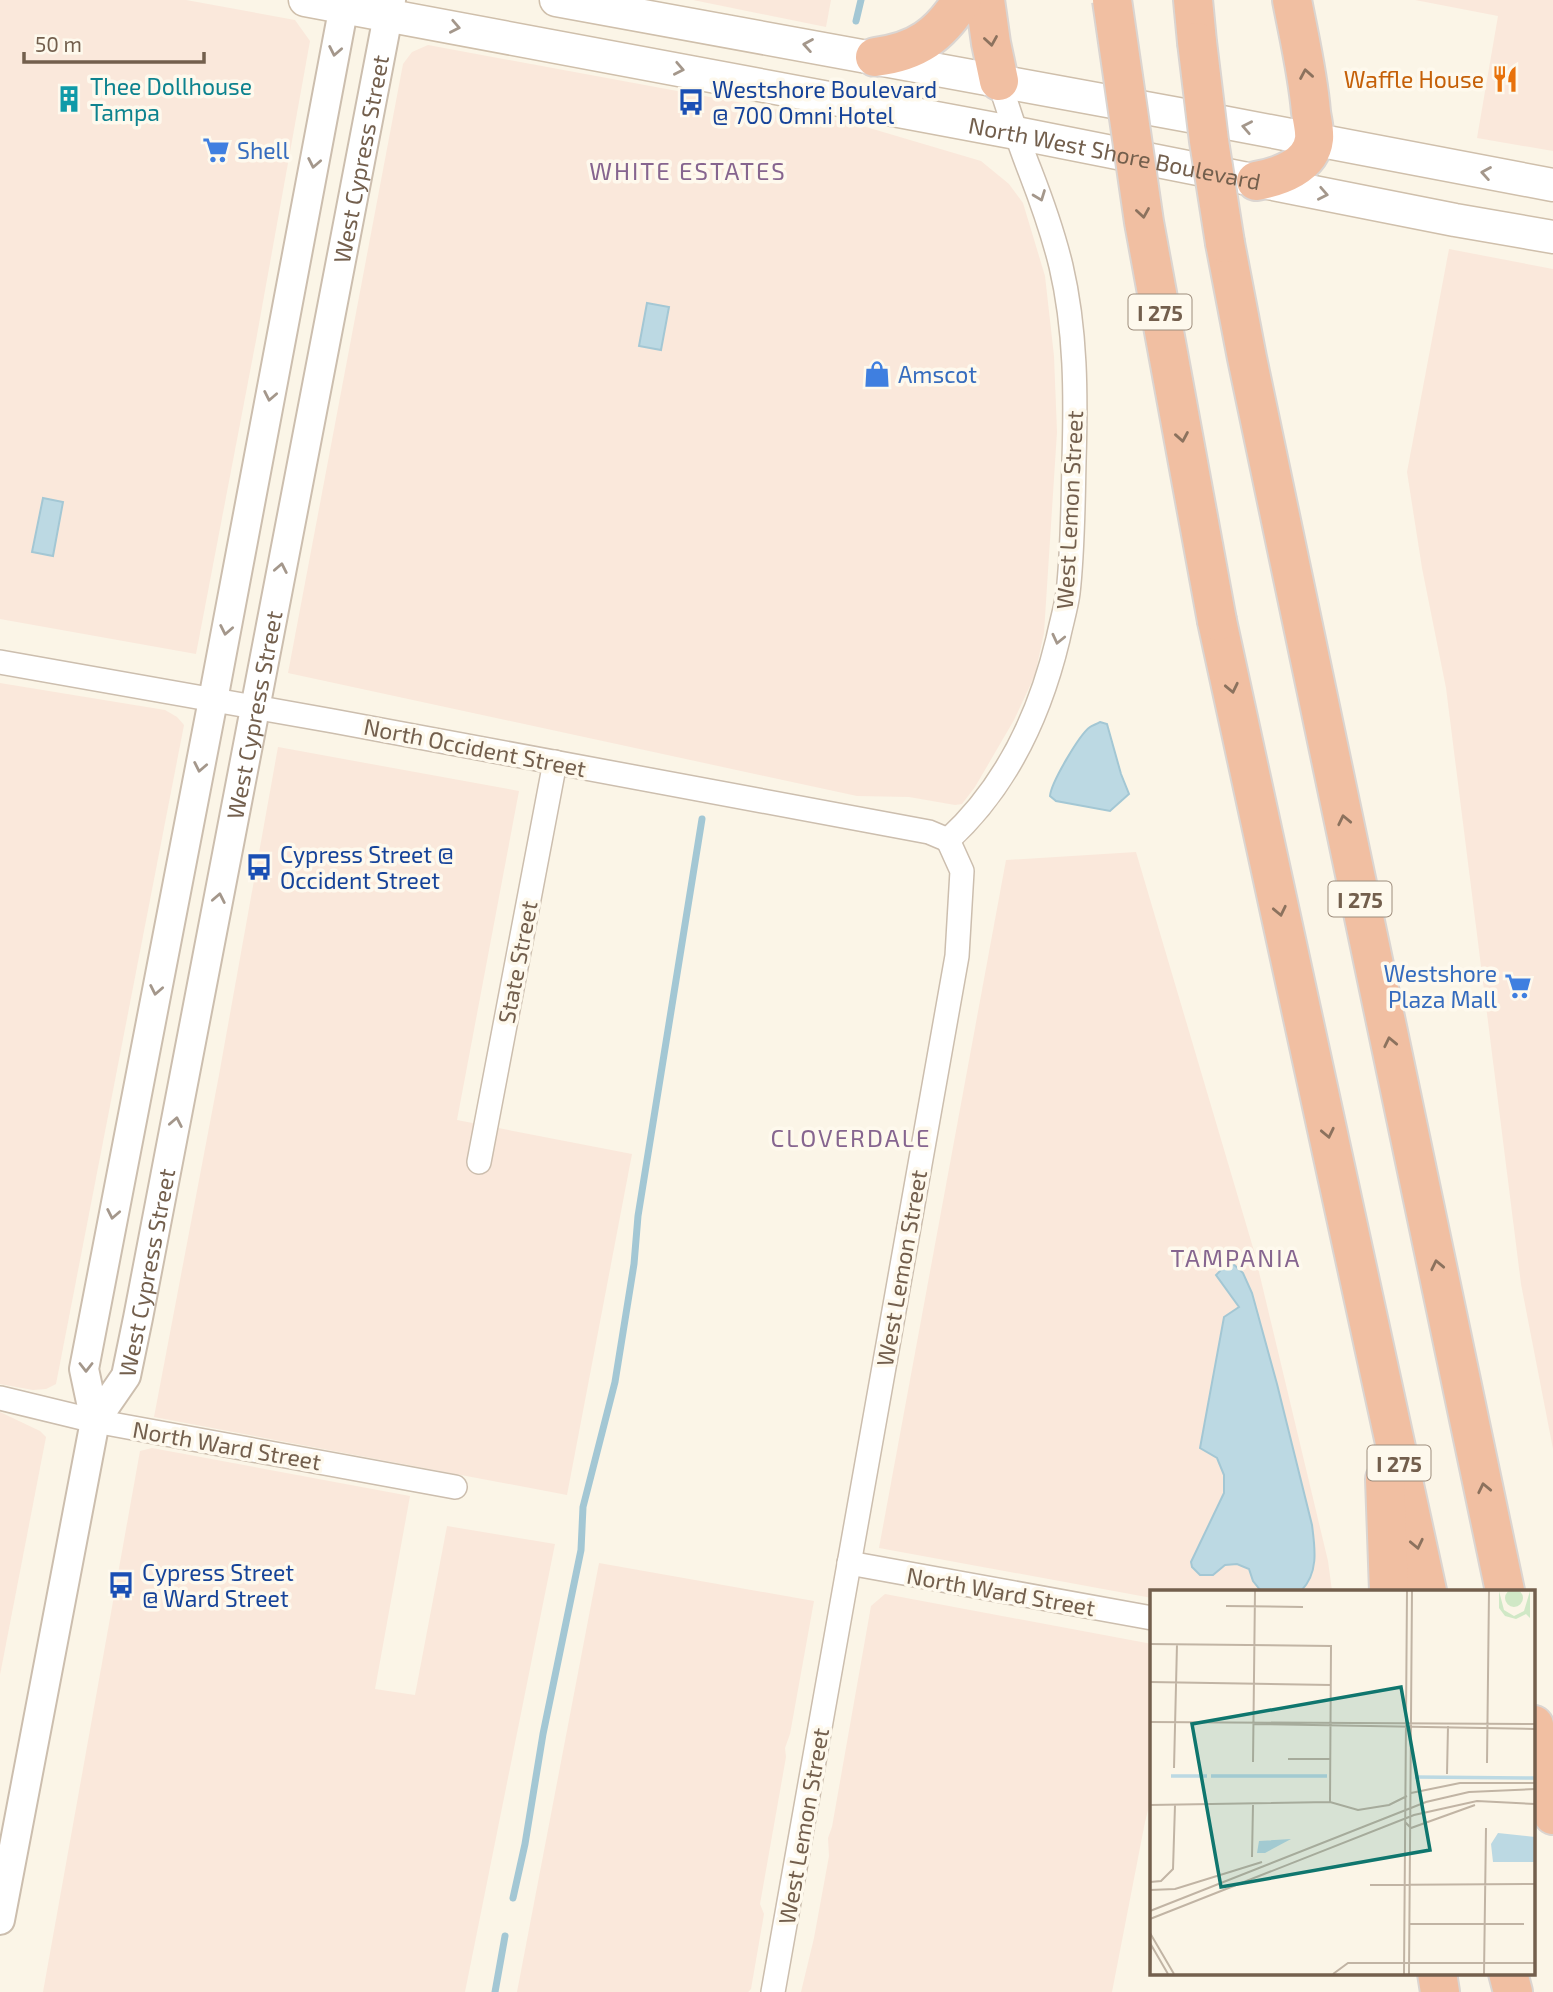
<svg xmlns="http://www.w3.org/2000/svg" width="1553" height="1992" viewBox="0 0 1553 1992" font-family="'Exo 2',sans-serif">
  <rect width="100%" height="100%" fill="#fbf5e7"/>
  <g fill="#fae8db">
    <path d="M0,0H186L295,20L310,41L257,335L196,654L0,619Z"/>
    <path d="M693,0H831L826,27Z"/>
    <path d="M1415,0H1553V151L1477,138L1498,16Z"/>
    <path d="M428,45L856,124L981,161L1009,184L1023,203L1045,276L1054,356L1057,432L1044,633L1035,675L1014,720L975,787L962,804L955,805L909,797L857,796L288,673L403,64L412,52Z"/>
    <path d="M1449,249L1553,269V1449L1521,1284L1446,688L1422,568L1407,472Z"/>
    <path d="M0,683L165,710L177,717L184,725L56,1384L46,1389L33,1390L0,1384Z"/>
    <path d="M278,747L519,791L457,1120L632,1154L567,1495L154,1417L219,1075Z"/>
    <path d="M1136,852L1254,1251L1328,1561L1332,1591H1152V1598L879,1548L1006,860Z"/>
    <path d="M0,1412L40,1431L46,1437L0,1675Z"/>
    <path d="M152,1448L410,1496L375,1689L415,1695L447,1526L555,1544L465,1992H43L140,1451Z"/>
    <path d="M599,1563L814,1601L790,1734L785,1748L786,1757L760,1904L764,1914L751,1989L748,1992H517Z"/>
    <path d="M885,1594L1152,1644V1794L1145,1822L1112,1992H801L814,1938L829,1856L828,1838L832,1827L871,1606Z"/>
  </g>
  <g fill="#bcd9e3" stroke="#a3c7d4" stroke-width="2">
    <path d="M647,303L669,307L661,350L639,346Z"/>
    <path d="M43,498L63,502L53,556L32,552Z"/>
    <path d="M1100,722L1107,724L1121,774L1129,794L1110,811L1056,801L1050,796C1051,783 1079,735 1090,727C1093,725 1097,724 1100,722Z"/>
    <path d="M1230,1261L1243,1273L1252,1293L1277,1384L1312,1525C1315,1548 1319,1573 1301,1591H1261L1253,1581L1249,1569L1237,1564L1225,1565L1213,1575H1200L1192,1567L1191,1562L1224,1493V1475L1217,1458L1200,1448L1224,1317L1239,1307L1216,1275Z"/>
  </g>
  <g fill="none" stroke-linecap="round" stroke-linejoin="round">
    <g stroke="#a3c7d4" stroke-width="7">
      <path d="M856,21L861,0"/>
      <path d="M513,1898L525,1844L543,1734L581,1550L583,1507L615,1382L634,1264L638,1216L702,819"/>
      <path d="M495,1992L505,1936"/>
    </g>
    <defs>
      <g id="minor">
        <path d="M0,662L333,721L929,832L948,840"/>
        <path d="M948,840C1006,787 1040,714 1058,639C1061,624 1066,608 1068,593C1073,549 1073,504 1074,461C1076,395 1076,330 1061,266C1053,233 1042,202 1030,171C1018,141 1009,111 999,81"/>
        <path d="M479,1162L555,762"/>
        <path d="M0,1398L95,1421L455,1487"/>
        <path d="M849,1563L1152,1618"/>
        <path d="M773,1992L957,956L962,871L948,840"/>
      </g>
      <g id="tertiary">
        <path d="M95,1421L84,1369L213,700L345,0"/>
        <path id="s1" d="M0,1920L95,1421L126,1376L138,1318L391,0"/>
      </g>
      <g id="secondary">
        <path id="s2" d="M305,0L1016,133L1455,220L1553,237"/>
        <path d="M556,0L1222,122L1553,185"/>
      </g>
      <g id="motorway">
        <path d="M985,0L991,43L999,81"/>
        <path d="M1193,0L1197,42"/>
        <path d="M875,57C917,52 940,35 962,0"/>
        <path d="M1256,181C1279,177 1311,166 1314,139C1315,131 1312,120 1311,112C1308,75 1299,37 1292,0"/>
        <path d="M1225,243L1247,358L1505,1591"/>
        <path d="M1217,621L1427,1591"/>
        <path d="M1385,1479L1389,1591"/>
        <path d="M1534,1725L1553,1815"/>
        <path d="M1437,1973L1440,1992"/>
        <path d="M1508,1973L1513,1992"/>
      </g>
    </defs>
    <use href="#minor" stroke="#ccbeae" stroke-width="26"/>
    <use href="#tertiary" stroke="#ccbeae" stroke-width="32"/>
    <use href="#secondary" stroke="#cfbfab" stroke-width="35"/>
    <use href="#motorway" stroke="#dbd5d1" stroke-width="42"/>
    <use href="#minor" stroke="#fff" stroke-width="23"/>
    <use href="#tertiary" stroke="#fff" stroke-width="28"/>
    <use href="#secondary" stroke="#fff" stroke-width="32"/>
    <use href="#motorway" stroke="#f1bfa2" stroke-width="38"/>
    <defs>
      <g id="motorway-bridge">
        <path d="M1112,0L1144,222L1217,621"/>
        <path d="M1197,42L1209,141L1225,243"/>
      </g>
    </defs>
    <use href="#motorway-bridge" stroke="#dbd5d1" stroke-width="42" stroke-linecap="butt"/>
    <use href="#motorway-bridge" stroke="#f1bfa2" stroke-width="38"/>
  </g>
  <defs><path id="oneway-chevron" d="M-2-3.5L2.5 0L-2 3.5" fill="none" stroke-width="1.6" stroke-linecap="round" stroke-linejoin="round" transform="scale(1.75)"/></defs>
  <g stroke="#a4978b">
    <use href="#oneway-chevron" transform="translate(455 27) rotate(11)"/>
    <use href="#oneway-chevron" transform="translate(808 45) rotate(-170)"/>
    <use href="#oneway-chevron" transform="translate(335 51) rotate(101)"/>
    <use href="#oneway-chevron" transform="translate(679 69) rotate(11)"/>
    <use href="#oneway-chevron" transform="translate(1247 127) rotate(-169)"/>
    <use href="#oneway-chevron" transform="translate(314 163) rotate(101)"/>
    <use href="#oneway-chevron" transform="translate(1486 173) rotate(-170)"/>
    <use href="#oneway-chevron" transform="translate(1323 194) rotate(11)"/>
    <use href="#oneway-chevron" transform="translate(1040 196) rotate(69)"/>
    <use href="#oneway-chevron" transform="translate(270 396) rotate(101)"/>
    <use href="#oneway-chevron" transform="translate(281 568) rotate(-79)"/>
    <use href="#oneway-chevron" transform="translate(226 630) rotate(101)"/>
    <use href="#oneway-chevron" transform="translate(1058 639) rotate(103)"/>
    <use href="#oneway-chevron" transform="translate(200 767) rotate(101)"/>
    <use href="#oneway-chevron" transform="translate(219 898) rotate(-79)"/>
    <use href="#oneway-chevron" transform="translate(156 990) rotate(101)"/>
    <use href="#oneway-chevron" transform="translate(176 1122) rotate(-79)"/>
    <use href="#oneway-chevron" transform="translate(113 1214) rotate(101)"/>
    <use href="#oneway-chevron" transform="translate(86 1367) rotate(90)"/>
  </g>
  <g stroke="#8c725e">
    <use href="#oneway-chevron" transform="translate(991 41) rotate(81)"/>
    <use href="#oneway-chevron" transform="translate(1306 74) rotate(-100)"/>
    <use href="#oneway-chevron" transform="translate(1143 213) rotate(81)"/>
    <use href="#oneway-chevron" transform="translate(1182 437) rotate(80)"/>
    <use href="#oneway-chevron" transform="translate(1232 688) rotate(78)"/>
    <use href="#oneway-chevron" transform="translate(1344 820) rotate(-102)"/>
    <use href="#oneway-chevron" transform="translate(1280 911) rotate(78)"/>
    <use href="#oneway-chevron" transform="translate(1390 1042) rotate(-102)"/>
    <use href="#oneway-chevron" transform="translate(1328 1133) rotate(78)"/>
    <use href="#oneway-chevron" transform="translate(1437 1265) rotate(-102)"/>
    <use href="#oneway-chevron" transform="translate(1484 1488) rotate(-102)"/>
    <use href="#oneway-chevron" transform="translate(1417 1544) rotate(78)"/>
  </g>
  <defs>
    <symbol id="restaurant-bare" viewBox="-9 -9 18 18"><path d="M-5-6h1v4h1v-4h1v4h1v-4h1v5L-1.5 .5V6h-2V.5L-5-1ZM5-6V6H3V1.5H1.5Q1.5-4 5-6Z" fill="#e8710a" stroke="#fef9ed" stroke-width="2.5" paint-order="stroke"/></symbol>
    <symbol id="building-bare" viewBox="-9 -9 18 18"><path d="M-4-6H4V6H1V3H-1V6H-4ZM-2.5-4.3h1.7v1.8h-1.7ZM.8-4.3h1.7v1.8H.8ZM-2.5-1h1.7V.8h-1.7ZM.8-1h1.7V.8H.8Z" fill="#0f9aa8" stroke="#fef9ed" stroke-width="2.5" paint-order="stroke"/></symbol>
    <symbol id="bus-bare" viewBox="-9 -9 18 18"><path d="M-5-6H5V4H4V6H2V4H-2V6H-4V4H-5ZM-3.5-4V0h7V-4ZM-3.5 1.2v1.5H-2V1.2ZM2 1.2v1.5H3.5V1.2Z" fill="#1a4fb4" stroke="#fef9ed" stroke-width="2.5" paint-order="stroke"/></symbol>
    <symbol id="supermarket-bare" viewBox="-9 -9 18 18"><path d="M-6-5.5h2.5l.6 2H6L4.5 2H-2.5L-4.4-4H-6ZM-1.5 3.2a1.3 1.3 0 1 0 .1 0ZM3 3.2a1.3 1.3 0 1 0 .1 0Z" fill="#3f7fe0" stroke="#fef9ed" stroke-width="2.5" paint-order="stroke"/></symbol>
    <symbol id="shop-bare" viewBox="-9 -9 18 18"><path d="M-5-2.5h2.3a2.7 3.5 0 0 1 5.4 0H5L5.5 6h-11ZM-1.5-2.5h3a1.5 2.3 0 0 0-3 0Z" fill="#3f7fe0" stroke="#fef9ed" stroke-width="2.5" paint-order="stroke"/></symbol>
  </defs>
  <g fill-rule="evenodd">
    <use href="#restaurant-bare" x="1486" y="60" width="38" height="38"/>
    <use href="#building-bare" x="50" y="80" width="38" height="38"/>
    <use href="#bus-bare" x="672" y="83" width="38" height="38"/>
    <use href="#supermarket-bare" x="197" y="131" width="38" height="38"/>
    <use href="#shop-bare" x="858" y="355" width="38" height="38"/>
    <use href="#bus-bare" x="240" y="848" width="38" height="38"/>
    <use href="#supermarket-bare" x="1499" y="967" width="38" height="38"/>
    <use href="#bus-bare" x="102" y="1566" width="38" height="38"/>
  </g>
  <g text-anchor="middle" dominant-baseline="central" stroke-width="7" stroke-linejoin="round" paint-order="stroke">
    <g fill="#fef9ed" stroke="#9d8d7d" stroke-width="2">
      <rect x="1128.5" y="294.5" width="63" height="35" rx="5"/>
      <rect x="1328.5" y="881.5" width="63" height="35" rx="5"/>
      <rect x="1367.5" y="1445.5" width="63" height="35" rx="5"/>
    </g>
    <g font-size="21" font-weight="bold" fill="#735f4d">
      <text x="1160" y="312">I 275</text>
      <text x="1360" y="899">I 275</text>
      <text x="1399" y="1463">I 275</text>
    </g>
    <g font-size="23" fill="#c56008" stroke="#fef9ed" text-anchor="end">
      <text x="1484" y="79">Waffle House</text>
    </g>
    <g font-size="23" fill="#0d838f" stroke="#fef9ed" text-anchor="start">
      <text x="90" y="86">Thee Dollhouse<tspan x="90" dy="26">Tampa</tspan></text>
    </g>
    <g font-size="23" fill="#164399" stroke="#fef9ed" text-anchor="start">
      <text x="712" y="89">Westshore Boulevard<tspan x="712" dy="26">@ 700 Omni Hotel</tspan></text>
      <text x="280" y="854">Cypress Street @<tspan x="280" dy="26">Occident Street</tspan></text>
      <text x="142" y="1572">Cypress Street<tspan x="142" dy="26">@ Ward Street</tspan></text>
    </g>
    <g font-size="23" fill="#366cbe" stroke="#fef9ed" text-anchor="start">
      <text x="237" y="150">Shell</text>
      <text x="898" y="374">Amscot</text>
      <text x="1497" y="973" text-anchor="end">Westshore<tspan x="1497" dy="26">Plaza Mall</tspan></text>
    </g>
    <g font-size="23" fill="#735f4d" stroke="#fef9ed">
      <text stroke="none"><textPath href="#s2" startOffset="824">North West Shore Boulevard</textPath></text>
      <text stroke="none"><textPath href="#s1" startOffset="1802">West Cypress Street</textPath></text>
      <text transform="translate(1069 510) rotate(-87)">West Lemon Street</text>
      <text stroke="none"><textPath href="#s1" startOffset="1236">West Cypress Street</textPath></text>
      <text transform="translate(475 747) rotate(11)">North Occident Street</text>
      <text transform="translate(517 962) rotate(-79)">State Street</text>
      <text transform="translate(901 1268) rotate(-80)">West Lemon Street</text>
      <text stroke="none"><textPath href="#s1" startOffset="668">West Cypress Street</textPath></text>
      <text transform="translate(227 1445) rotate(10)">North Ward Street</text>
      <text transform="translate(1001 1591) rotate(10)">North Ward Street</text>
      <text transform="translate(803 1826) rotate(-80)">West Lemon Street</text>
    </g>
    <g font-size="24" letter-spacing="2" fill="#86658f" stroke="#fef9ed">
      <text x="688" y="170">WHITE ESTATES</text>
      <text x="851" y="1137">CLOVERDALE</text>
      <text x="1236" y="1257">TAMPANIA</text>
    </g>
  </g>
  <g transform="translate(1150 1590)">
    <rect width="385" height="385" fill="#fbf5e7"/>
    <path d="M355 8a9 9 0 1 1 18 0a9 9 0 1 1-18 0ZM349,1L354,20L364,26L374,21L380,1V28L376,24L366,29L355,26L349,18Z" fill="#d0e8c6"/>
    <path d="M348,243L385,247V272H343L341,254ZM141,249L115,263H107L109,251Z" fill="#bcd9e3"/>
    <path fill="none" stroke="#bcd9e3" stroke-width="3.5" d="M21,186H57M61,186H177M265,187L384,188"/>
    <path fill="none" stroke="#c1b4a4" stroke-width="2" d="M76,16L153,17M0,54L181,56L180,212M0,92L181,95M0,132L385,134M104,134L385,139M138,169H181M103,172L105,1M337,173L339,1M24,178L27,54M297,184L298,136M261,203L310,193H385M0,215L180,212L208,220L239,215L257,206M255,232L261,238L325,215M102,267L103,215M0,292L11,291L23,279L25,215M220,295L385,294M0,300L25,299L112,272M0,321L276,212L319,202L385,199M0,329L264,225L327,211L385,214M260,334H374M0,343L24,384M0,353L18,384M0,384L1,357M183,384L198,373H385M254,384L257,1M259,384L262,1M334,384L336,238"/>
    <path fill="#0f766e" fill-opacity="0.15" stroke="#0f766e" stroke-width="3.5" d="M251,97L280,260L71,297L42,134Z"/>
    <rect width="385" height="385" fill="none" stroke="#735f4d" stroke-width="3.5"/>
  </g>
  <path d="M24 52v10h180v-10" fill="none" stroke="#735f4d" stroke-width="3.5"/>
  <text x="35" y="52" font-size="21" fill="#735f4d" stroke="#fef9ed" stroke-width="5" paint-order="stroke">50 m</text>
</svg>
